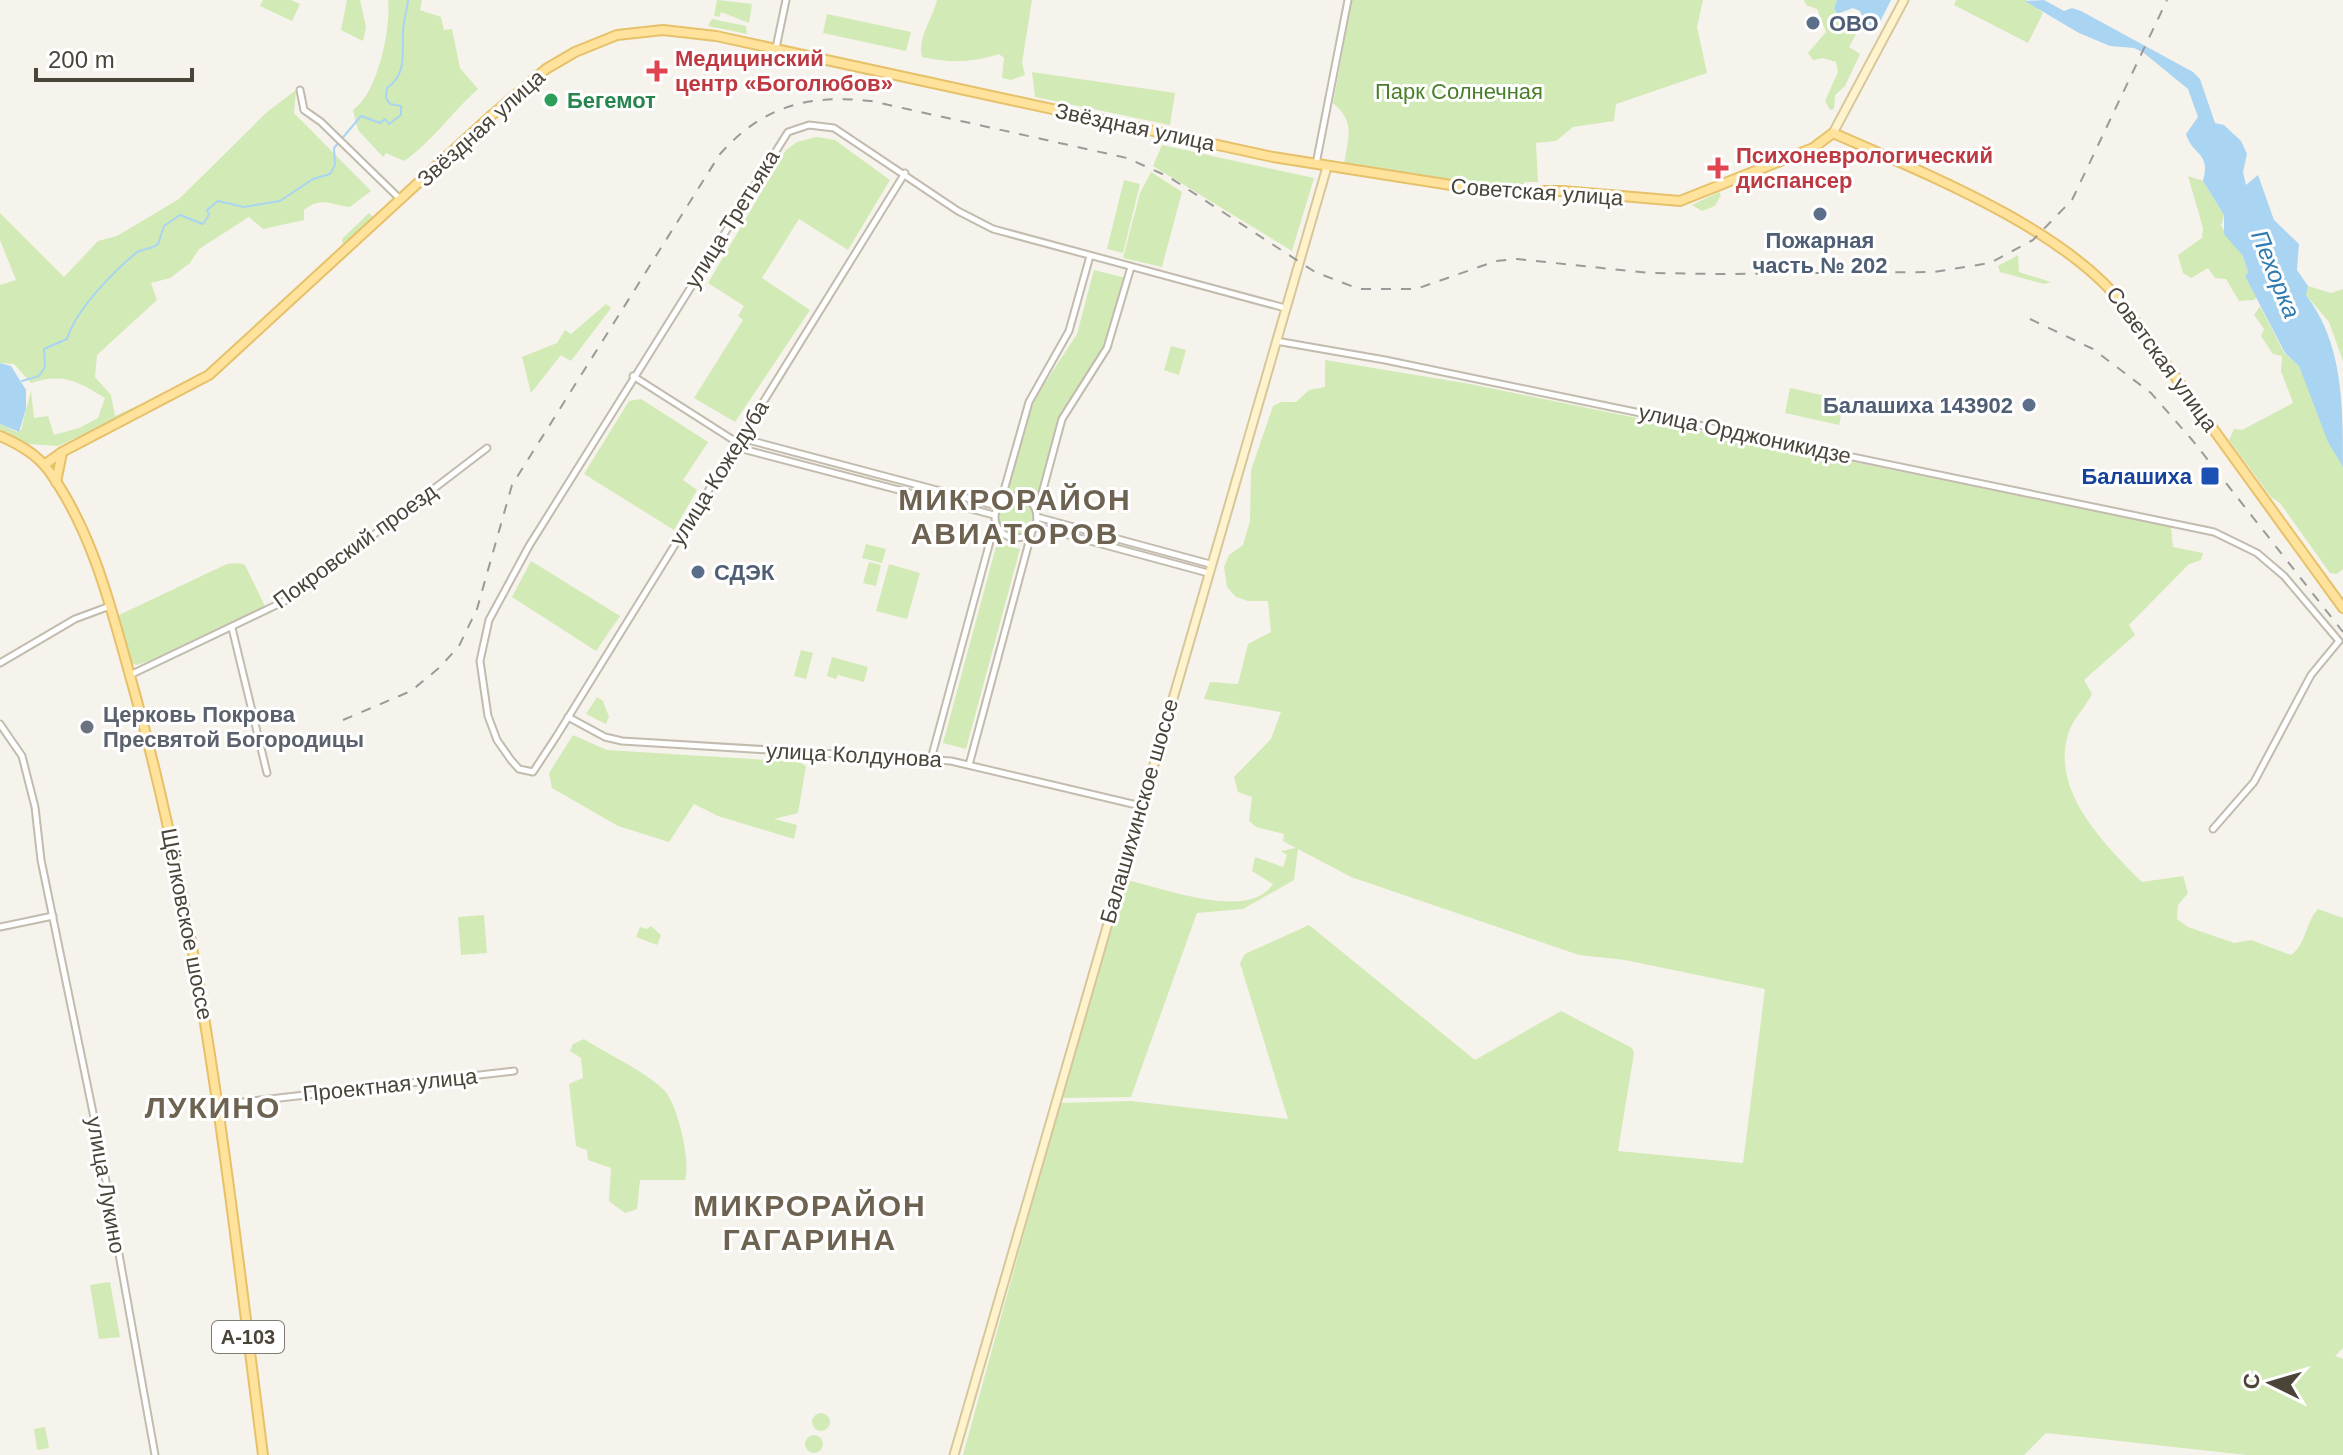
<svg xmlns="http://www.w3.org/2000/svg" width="2343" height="1455" viewBox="0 0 2343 1455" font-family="Arial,sans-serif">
  <rect width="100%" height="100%" fill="#f6f3ec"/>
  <g fill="#d2eab5">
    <path d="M263,0H291L300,4L292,21L260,6Z"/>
    <path d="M347,0H360L366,27L363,41L341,30Z"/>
    <path d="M388,0H422L420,10L441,17L444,30L452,29L460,68L478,89C451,113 433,141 404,161L386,153L383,157L358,130L353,110C378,93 391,29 388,0Z"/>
    <path d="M717,0L752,4L749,23L721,12L719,17L714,16Z"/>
    <path d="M937,0H1032L1022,63L1025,75L1011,80L1002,78L1004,58L999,54C970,63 950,63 922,57C917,38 933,18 937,0Z"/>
    <path d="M1352,0H1703L1697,27L1707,73L1616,104L1614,121L1573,127L1556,141L1536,143L1538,182H1524V189L1484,188L1344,165C1348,136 1356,123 1333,103Z"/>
    <path d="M1804,0H1837L1834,8L1837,14L1861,25L1849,47L1860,54L1845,86L1835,95L1834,109L1830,110L1825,101L1838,72L1836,62L1823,58L1813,60L1808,53L1826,32L1817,9L1806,5Z"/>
    <path d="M1956,0H2026L2043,13L2028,43L1954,5Z"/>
    <path d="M827,14L911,32L906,51L823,33Z"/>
    <path d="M712,19L746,26L747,34L708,26Z"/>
    <path d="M1032,72L1175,93L1170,125L1035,97Z"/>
    <path d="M296,90L294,113L371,191L350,207C331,205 321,196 304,210V220L263,229L249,217L199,249L190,263L170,278L151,283L157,300L97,355L95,377L111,395L115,416L139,405L141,408L58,446L28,444L0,430V424L17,432L21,430L31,391L34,418L48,416L54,435L79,428L98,418L105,398C77,381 63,373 31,383L14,364L0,363V285L16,280L0,240V213L64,277L98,241L117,236L179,199L267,112Z"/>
    <path d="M817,137L835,140L890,180L848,250L799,219L762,278L810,310L735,422L694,398L743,320L738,316L744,306L708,283L786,150L797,142Z"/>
    <path d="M1162,145L1314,178L1292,251L1153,166Z"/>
    <path d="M1151,172L1182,192L1162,267L1123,258L1140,193Z"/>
    <path d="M2188,176L2203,181L2224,215L2221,226L2243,256L2248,272L2245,276L2257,297L2254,300L2239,301L2226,279L2215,278L2208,268L2191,278L2183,273L2178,255L2202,238L2203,228Z"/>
    <path d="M1124,180L1140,184L1123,253L1107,249Z"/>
    <path d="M1719,192L1721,195L1715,206L1702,211L1692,205Z"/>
    <path d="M369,213L374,218L343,244L342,239Z"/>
    <path d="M2018,255L2019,272L2051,282L2044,284L2000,272L1998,266Z"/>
    <path d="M1094,270L1126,278L1103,352L1059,420L1037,498L1007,490L1027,417L1039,392L1077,334Z"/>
    <path d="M2308,286L2331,293L2343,289V361L2329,322L2306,295Z"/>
    <path d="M606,304L611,308L571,361L561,355L531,393L522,357L557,343L565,330L571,334Z"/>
    <path d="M2260,306L2284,353L2299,366L2343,467V569L2337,574L2330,573L2280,503L2271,497L2229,440L2234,429L2242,430L2293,403L2281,371L2282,356L2273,354L2261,336L2264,329L2254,315Z"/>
    <path d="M1171,346L1186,350L1179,375L1164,370Z"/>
    <path d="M1325,360L1470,384L2171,527L2173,547L2203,553L2201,560L2189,564L2129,625L2135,635L2084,680L2092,694C2084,710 2071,720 2067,738C2053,794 2105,845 2142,882L2183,876L2188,893L2178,905L2177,919L2188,927L2234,943L2251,940L2291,955C2307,943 2305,923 2318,909L2343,918V1348L2335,1356L2343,1359V1455H2247L2046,1433L2024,1455H963L1060,1103L1131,1101L1288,1119L1240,963L1245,954L1309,925L1475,1060L1561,1011L1632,1048L1634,1053L1618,1151L1743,1163L1765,989L1625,960L1579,955L1351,877L1298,849L1294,880L1243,909L1197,913L1131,1097L1062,1098L1126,880C1161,887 1248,922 1273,884L1252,871L1255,857L1283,867L1287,855L1281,851L1296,848L1283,841L1284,834L1256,827L1249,821L1252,797L1238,792L1234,777L1271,739L1281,712L1204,699L1210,682L1238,684L1248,644L1271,632L1268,601H1248L1236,597L1227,587L1224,567L1229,555L1243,545L1250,521L1251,470L1273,406L1281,402H1296L1309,390L1325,387Z"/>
    <path d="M1790,388L1844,400L1839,425L1785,413Z"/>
    <path d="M641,399L708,442L683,480L697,490L674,530L584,474L629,401Z"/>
    <circle cx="1016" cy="517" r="18"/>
    <path d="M997,543L1020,549L966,749L943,743Z"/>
    <path d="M866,544L886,549L882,563L862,558Z"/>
    <path d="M531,561L620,616L596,651L512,597Z"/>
    <path d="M869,562L881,565L876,586L863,583Z"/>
    <path d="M238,563L245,565L265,606L149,661L136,665L131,662L119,615L227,564Z"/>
    <path d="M889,564L920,573L907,619L876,611Z"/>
    <path d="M801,650L813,653L806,679L794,676Z"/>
    <path d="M832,657L868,667L864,682L838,675L836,679L827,676Z"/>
    <path d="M597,697L603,701L609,717L606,724L586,714Z"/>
    <path d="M573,735L607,750L799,762L806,766L798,813L774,819L797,825L794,839L718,816L694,804L669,842L618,826L552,788L549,773Z"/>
    <path d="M484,915L487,953L461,955L458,917Z"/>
    <path d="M651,926L661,935L657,945L636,937L640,927L647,929Z"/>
    <path d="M584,1039C609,1055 643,1070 664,1090C678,1104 691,1162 685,1180H640L637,1209L625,1213L609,1201L611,1168L588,1160L587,1150L576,1146L569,1084L583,1078L581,1058L570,1051L573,1044Z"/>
    <path d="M110,1282L120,1337L99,1339L90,1285Z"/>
    <circle cx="821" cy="1422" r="9"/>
    <path d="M45,1427L49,1448L37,1450L34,1429Z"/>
    <circle cx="814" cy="1444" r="9"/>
  </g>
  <g fill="#a9d4f2">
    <path d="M1837,0H1891L1877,28L1866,24L1860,11L1853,8L1837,14L1834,8Z"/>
    <path d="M2044,0L2064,11L2072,8L2081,11L2193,72L2200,79L2215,123L2224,125L2241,141L2247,154L2243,172L2246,185L2258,175L2274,220L2299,244L2297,270L2308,286L2306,295C2343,343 2343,405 2343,467L2328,442L2299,366L2285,353L2245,276L2248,272L2243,256L2224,234V215L2203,181C2211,151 2193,157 2186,134L2198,117L2188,89L2144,53L2134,48L2110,46L2079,33L2025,1Z"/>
    <path d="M0,363L11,366L26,390V409L19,432L0,424Z"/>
  </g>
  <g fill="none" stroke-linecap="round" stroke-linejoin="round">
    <path stroke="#a9d4f2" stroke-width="2" d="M22,381L39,376L45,367L44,349L67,339C75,311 113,272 136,253C143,248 151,250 158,244L164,226L180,215L203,224L209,215L207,210L218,201L244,207L280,201L313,179L330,174L335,165L334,148L361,116L380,123L385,119L389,124L401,115V106L390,104L386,98L387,88C407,74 402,54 403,33C403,22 407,11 408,0"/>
    <defs>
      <g id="minor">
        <path d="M776,48L786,0"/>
        <path d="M300,90L304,110L321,122L400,199"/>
        <path d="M1316,164L1348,0"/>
        <path d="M905,173L556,737L533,772L519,769L511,760L497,740L488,716L480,661L489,620L529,546L788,132L809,125L834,128L958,211L993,229L1285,308"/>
        <path d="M1276,341L1385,360L2214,532L2257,553L2284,576L2339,641L2311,675L2254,782L2213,829"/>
        <path d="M633,376L738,443"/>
        <path d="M741,438L997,506"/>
        <path d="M735,447L994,515"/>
        <circle cx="1016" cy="517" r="21"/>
        <path d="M1001,501L1029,402L1069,331L1090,256"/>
        <path d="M1037,512L1062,419L1107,348L1131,267"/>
        <path d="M1037,517L1210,564"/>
        <path d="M1035,526L1208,573"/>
        <path d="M232,628L267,773"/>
        <path d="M0,663L75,619L110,606"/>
        <path d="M130,675L291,598L487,448"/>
        <path d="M568,717L605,737L622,741L951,761L1141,806"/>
        <path d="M0,724L22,756L35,807L41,860L98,1137L155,1455"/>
        <path d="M931,759L995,523"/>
        <path d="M969,765L1032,531"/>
        <path d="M0,927L53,916"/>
        <path d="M218,1105L514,1071"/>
      </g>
      <g id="secondary">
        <path d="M1833,133L1904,0"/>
        <path d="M954,1455L1327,167"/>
      </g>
      <g id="primary">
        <path d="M0,436C18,444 37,454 49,471C95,535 113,616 134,690C204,941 230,1198 263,1455"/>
        <path d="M44,465L62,452L209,375L492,115L546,69L575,52L617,35L663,30L716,36L1273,157L1489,191H1563L1680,201L1813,148L1833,133C1922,172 2066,229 2124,306L2343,608"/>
        <path d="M56,482L62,453"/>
      </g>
    </defs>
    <use href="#minor" stroke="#c2bbae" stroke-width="9"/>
    <use href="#secondary" stroke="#d6c79b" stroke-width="11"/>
    <use href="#primary" stroke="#e6c16a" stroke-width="12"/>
    <use href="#minor" stroke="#fff" stroke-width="5"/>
    <use href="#secondary" stroke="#fff3cd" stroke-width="7"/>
    <use href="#primary" stroke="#ffe39c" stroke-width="8"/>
    <g stroke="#9a9a9a" stroke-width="2" stroke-dasharray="10 10" stroke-linecap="butt">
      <path d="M2030,319L2093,349L2151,393L2193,441L2343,632"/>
      <path d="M343,720L411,691L439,668L459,646L477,609L512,485L720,154C763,106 808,94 871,101L1127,158L1169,177L1315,272L1359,289H1416L1496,261L1517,259L1649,273L1723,274L1934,272L1990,263L2033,240L2072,200L2167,0"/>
    </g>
  </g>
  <g fill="#5c6f8a" stroke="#fff" stroke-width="3">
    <circle cx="1813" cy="23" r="8"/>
    <circle cx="1820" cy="214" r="8"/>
    <circle cx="2029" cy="405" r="8"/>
    <circle cx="698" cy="572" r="8"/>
  </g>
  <g fill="#e0444e" stroke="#fff" stroke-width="3">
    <path d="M653 59h8v8h8v8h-8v8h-8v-8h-8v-8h8z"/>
    <path d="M1714 156h8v8h8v8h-8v8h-8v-8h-8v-8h8z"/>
  </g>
  <circle fill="#2e9e5b" stroke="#fff" stroke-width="3" cx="551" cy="100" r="8"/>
  <rect fill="#1a4fb4" stroke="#fff" stroke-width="3" x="2200" y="466" width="20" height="20" rx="4"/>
  <circle fill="#6b7280" stroke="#fff" stroke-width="3" cx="87" cy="727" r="8"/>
  <g text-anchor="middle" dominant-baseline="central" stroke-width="6" stroke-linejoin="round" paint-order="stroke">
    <rect fill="#fff" stroke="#817c74" stroke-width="2" x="212" y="1321" width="72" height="32" rx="6"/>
    <g font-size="20" font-weight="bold" fill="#4b4439">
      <text x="248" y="1337">А-103</text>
    </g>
    <g font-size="22" font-weight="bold" fill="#4e5e75" stroke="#fff" text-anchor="start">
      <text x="1829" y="23">ОВО</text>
      <text x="1820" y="240" text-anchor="middle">Пожарная<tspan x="1820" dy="25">часть № 202</tspan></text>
      <text x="2013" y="405" text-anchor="end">Балашиха 143902</text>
      <text x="714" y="572">СДЭК</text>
    </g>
    <g font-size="22" font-weight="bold" fill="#be3a42" stroke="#fff" text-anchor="start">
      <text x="675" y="58">Медицинский<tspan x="675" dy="25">центр «Боголюбов»</tspan></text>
      <text x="1736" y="155">Психоневрологический<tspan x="1736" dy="25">диспансер</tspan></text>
    </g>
    <g font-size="22" fill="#4a7f2a" stroke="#fff">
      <text x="1459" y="91">Парк Солнечная</text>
    </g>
    <g font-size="22" font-weight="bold" fill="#27864d" stroke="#fff" text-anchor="start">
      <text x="567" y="100">Бегемот</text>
    </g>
    <g font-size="22" fill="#4b4439" stroke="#fff">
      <text transform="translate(1135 127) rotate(12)">Звёздная улица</text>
      <text transform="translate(481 128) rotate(-42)">Звёздная улица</text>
      <text transform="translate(1537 192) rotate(4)">Советская улица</text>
      <text transform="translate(732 219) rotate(-58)">улица Третьяка</text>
      <text transform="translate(2162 359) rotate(54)">Советская улица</text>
      <text transform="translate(1745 434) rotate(12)">улица Орджоникидзе</text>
      <text transform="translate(719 473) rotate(-58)">улица Кожедуба</text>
      <text transform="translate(355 546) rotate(-36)">Покровский проезд</text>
      <text transform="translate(854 755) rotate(3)">улица Колдунова</text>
      <text transform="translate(1139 811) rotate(-74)">Балашихинское шоссе</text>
      <text transform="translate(187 924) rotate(79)">Щёлковское шоссе</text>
      <text transform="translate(390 1085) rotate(-6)">Проектная улица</text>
      <text transform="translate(106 1185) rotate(80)">улица Лукино</text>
    </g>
    <g font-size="22" font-weight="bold" fill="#164399" stroke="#fff" text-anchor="end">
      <text x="2192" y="476">Балашиха</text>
    </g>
    <g font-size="22" font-weight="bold" fill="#5b616d" stroke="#fff" text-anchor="start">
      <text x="103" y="714">Церковь Покрова<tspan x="103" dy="25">Пресвятой Богородицы</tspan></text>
    </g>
    <g font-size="24" font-style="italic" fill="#2e7ab2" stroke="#fff">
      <text transform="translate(2276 274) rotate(68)">Пехорка</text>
    </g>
    <g font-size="30" font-weight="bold" letter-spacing="2" fill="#6e6250" stroke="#fff">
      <text x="1015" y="499">МИКРОРАЙОН<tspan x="1015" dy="34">АВИАТОРОВ</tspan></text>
      <text x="213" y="1107">ЛУКИНО</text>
      <text x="810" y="1205">МИКРОРАЙОН<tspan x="810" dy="34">ГАГАРИНА</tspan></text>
    </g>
  </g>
  <g transform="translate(2271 1383) rotate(275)" stroke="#ffffff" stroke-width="6" paint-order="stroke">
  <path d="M0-6L14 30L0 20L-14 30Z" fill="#4b4439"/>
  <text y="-12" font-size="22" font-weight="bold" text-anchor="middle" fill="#4b4439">С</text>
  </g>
  <path d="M36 68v12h156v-12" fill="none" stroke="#4b4439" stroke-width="4"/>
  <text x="48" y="68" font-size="24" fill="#4b4439" stroke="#ffffff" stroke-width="6" paint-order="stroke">200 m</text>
</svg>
